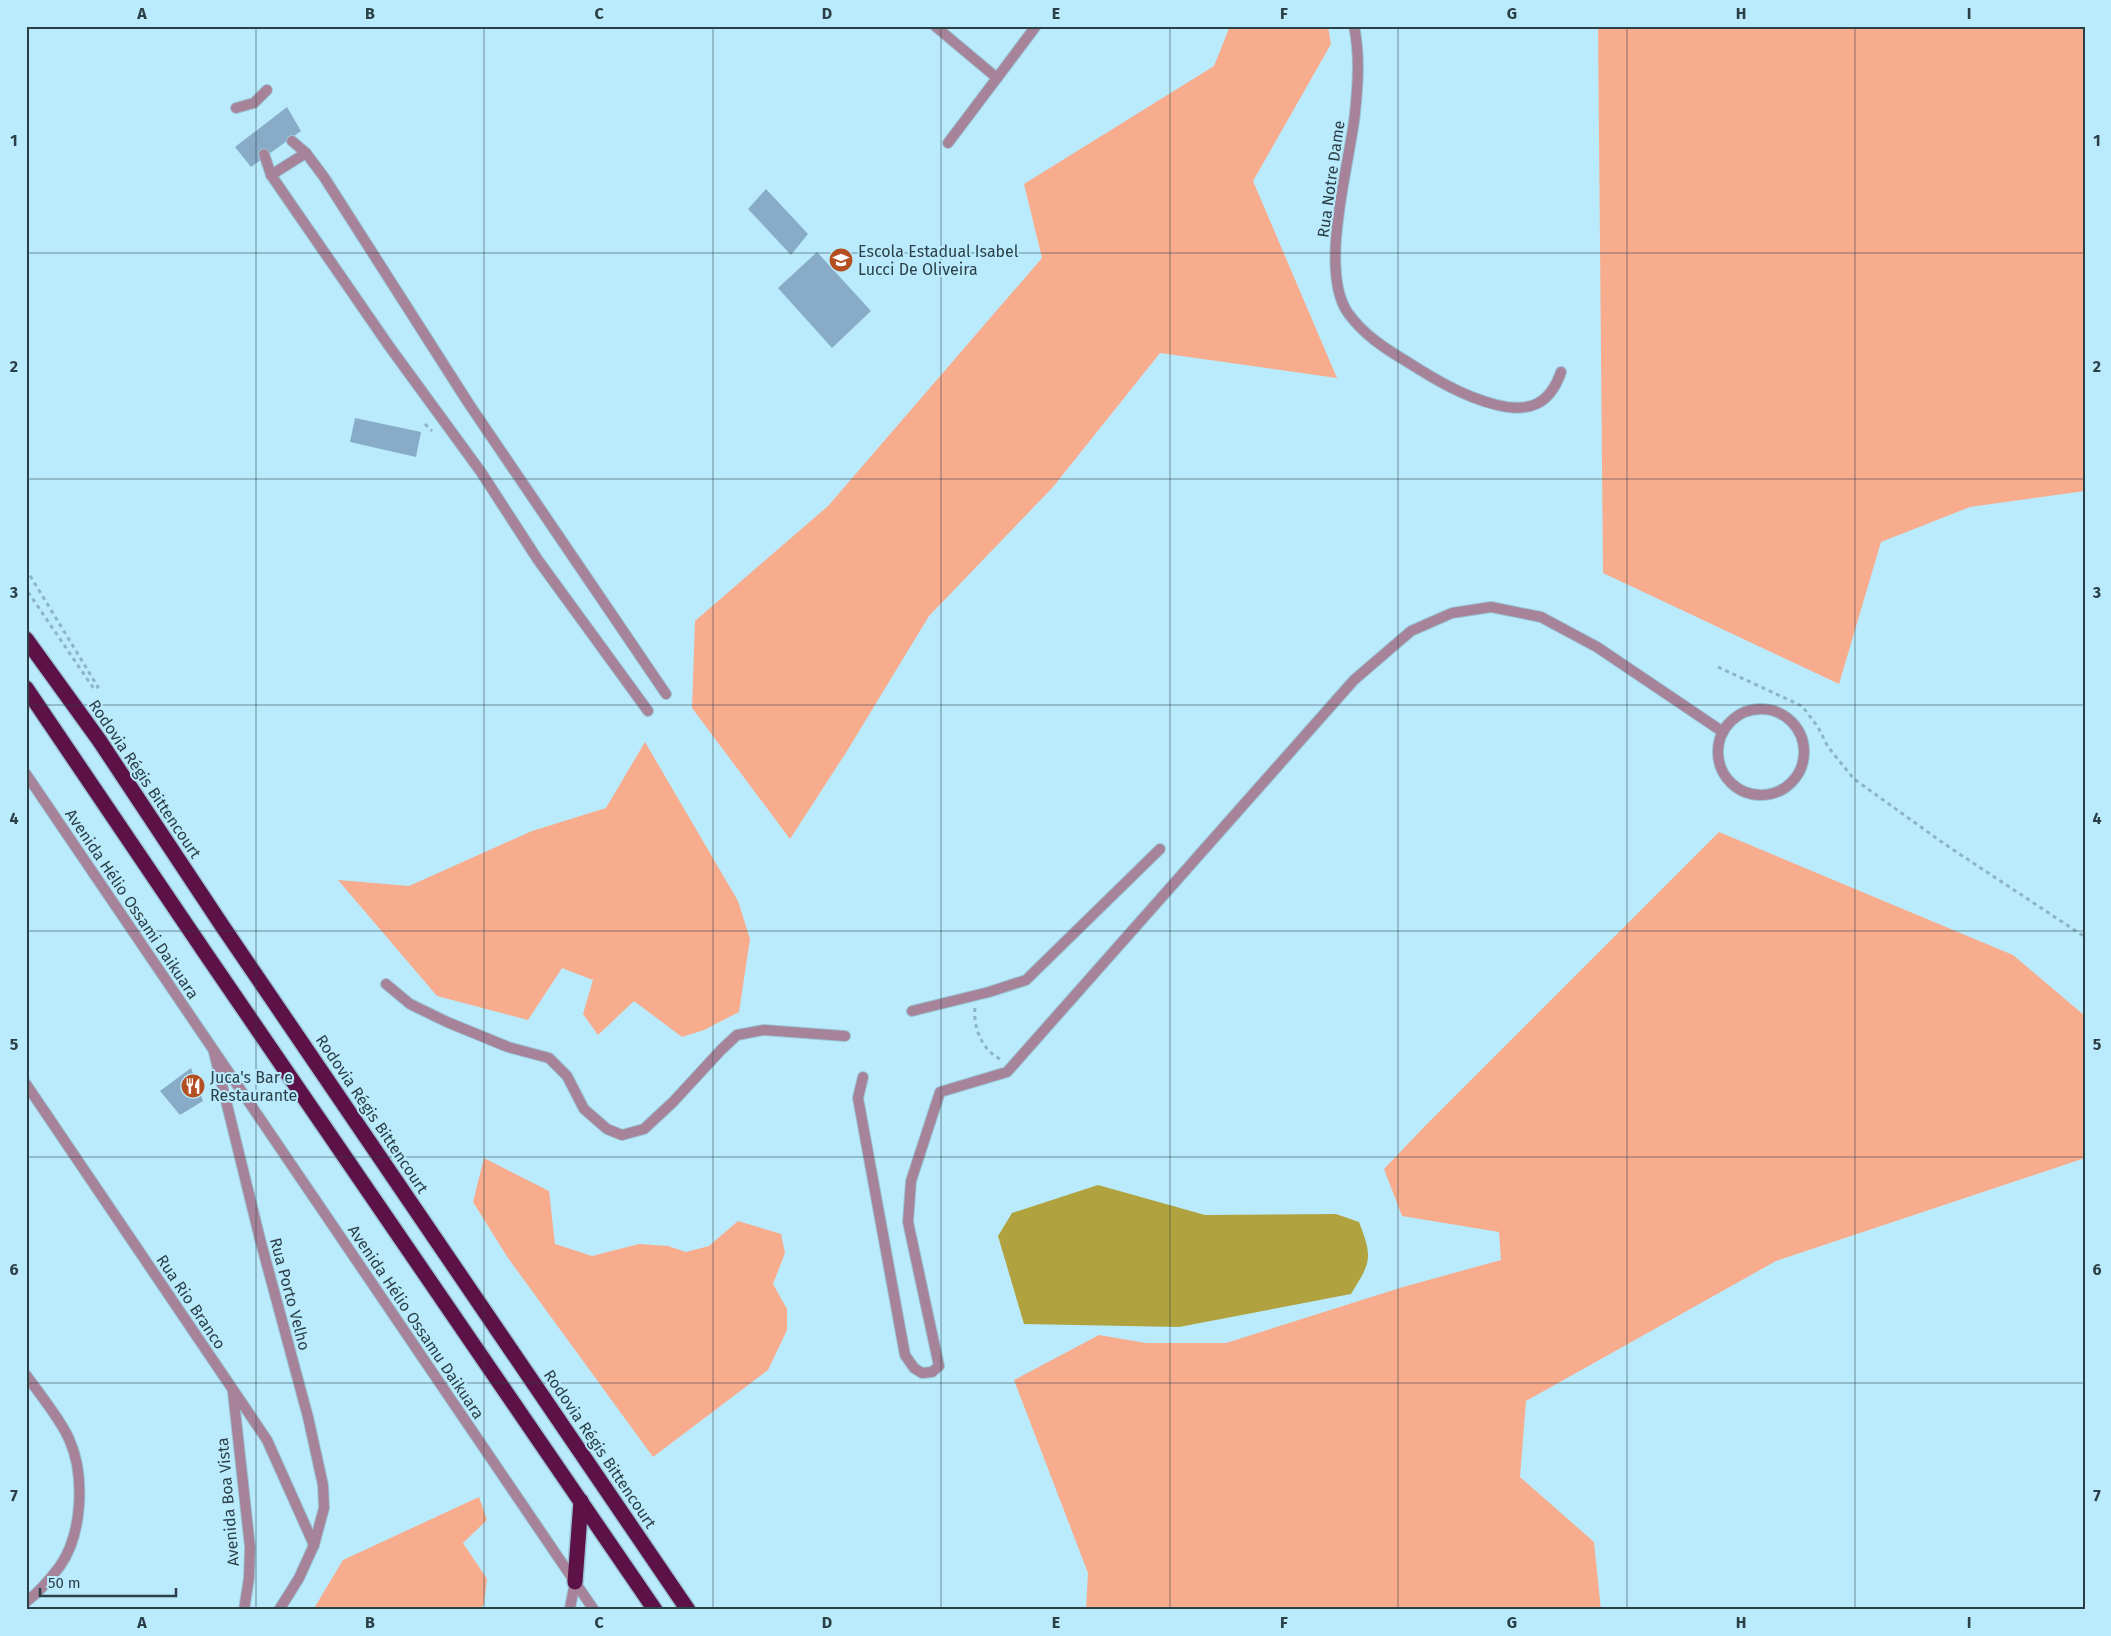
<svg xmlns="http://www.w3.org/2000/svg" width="2111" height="1636" viewBox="0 0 2111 1636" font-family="'Fira Sans',sans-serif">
  <rect width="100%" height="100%" fill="#baebfd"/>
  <g fill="#f8ac8e">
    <path d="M1230,26H1328L1331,44L1253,181L1337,378L1160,353L1053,487L929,616L847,751L790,839L692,708L695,621L828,506L1042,258L1024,184L1214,66Z"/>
    <path d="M1598,26H2085V491L1970,507L1881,542L1839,684L1603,573Z"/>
    <path d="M645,742L738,901L750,939L739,1012L704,1030L682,1037L634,1001L598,1035L583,1014L593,980L562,968L528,1020L437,996L338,880L409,886L532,831L606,808Z"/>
    <path d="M1719,832L2013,955L2085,1016V1158L1776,1261L1526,1401L1520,1477L1594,1542L1601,1610H1086L1088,1573L1014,1380L1099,1335L1146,1343H1226L1403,1287L1501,1260L1499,1232L1402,1216L1384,1169L1425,1126Z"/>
    <path d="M484,1158L549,1191L555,1244L592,1256L639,1244L668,1246L686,1252L709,1246L738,1221L781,1234L785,1253L773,1284L787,1309V1330L768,1370L653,1457L508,1258L473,1202Z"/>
    <path d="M479,1497L487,1520L463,1543L487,1579L484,1604L479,1610H313L343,1560Z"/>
  </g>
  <path fill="#afa23f" d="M1098,1185L1205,1215L1336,1214L1359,1222C1373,1258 1371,1262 1351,1294L1179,1327L1024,1324L998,1236L1012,1213Z"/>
  <g fill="#88acc8">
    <path d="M287,107L301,131L251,167L235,147Z"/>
    <path d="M766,189L808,234L791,255L748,209Z"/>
    <path d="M817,252L871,311L832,348L778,288Z"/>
    <path d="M355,418L421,432L416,457L350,442Z"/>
    <path d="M191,1068L203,1101L180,1115L160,1091Z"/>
  </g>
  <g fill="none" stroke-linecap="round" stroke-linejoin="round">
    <defs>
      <g id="service">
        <path d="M236,108L254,103L267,90"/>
        <path d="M292,141L306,153L324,177L469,404L666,694"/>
        <path d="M264,154L271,175L389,346L481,472L538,560L648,711"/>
        <path d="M271,175L306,153"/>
        <circle cx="1761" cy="752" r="43"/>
        <path d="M386,984L410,1004L447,1022L508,1047L549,1058L567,1076L584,1109L607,1129L622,1135L644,1129L673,1102L721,1050L737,1035L764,1030L845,1036"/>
        <path d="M912,1011L989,992L1026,980L1160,849"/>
        <path d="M863,1077L858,1098L905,1355L914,1368L922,1373L932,1372L939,1366L908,1222L911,1181L940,1092L1007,1072L1354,680L1411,631L1452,613L1491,607L1541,617L1597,647L1723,732"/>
        <path d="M572,1610L570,1608L575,1582"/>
      </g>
      <g id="minor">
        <path d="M935,26L997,78L1036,26"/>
        <path d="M1354,26C1360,55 1358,84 1355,113C1350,163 1318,270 1348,313C1363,334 1384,348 1406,361C1434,379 1464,397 1497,405C1530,413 1550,404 1561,372"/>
        <path d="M948,143L997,78"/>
        <path d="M214,1052L260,1239L308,1417L323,1485L324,1508L314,1545L299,1578L279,1610"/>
        <path d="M26,1084L267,1440L314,1545"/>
        <path d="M26,1375C39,1393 61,1420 69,1439C85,1474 83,1533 60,1566C51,1578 38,1593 26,1602"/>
        <path d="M233,1392L250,1547L249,1578L244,1610"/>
      </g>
      <path id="tertiary" d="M26,774L594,1610"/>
      <g id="motorway">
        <path d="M26,639L99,740L223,927L688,1610"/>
        <path d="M26,688L208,957L655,1610"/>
        <path d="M575,1582L581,1501"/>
      </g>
    </defs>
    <use href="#service" stroke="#9bc5d5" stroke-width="12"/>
    <use href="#minor" stroke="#9bc5d5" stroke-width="12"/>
    <use href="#tertiary" stroke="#9bc5d5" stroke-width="12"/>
    <use href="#motorway" stroke="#9bc5d5" stroke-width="18"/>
    <g stroke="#8db5c4" stroke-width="3" stroke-dasharray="4 4" stroke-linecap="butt">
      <path d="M425,424L432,431"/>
      <path d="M26,569L98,687L94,689L26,589"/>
      <path d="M1718,667L1802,706L1818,727L1828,747L1854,779L1946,845L2085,937"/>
      <path d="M975,1008C973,1027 982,1050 1000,1059"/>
    </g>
    <use href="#service" stroke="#a78399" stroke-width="10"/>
    <use href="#minor" stroke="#a78399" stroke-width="10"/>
    <use href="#tertiary" stroke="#a78399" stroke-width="10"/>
    <use href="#motorway" stroke="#5c1247" stroke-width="15"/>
  </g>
  <path fill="none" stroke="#2b3f47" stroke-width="1" stroke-opacity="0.55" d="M256,26V1610M484,26V1610M713,26V1610M941,26V1610M1170,26V1610M1398,26V1610M1627,26V1610M1855,26V1610M26,253H2085M26,479H2085M26,705H2085M26,931H2085M26,1157H2085M26,1383H2085"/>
  <defs>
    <symbol id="school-disc" viewBox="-11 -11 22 22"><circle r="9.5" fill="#b44f22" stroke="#baebfd"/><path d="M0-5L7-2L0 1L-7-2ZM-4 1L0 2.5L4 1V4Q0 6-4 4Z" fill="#fff"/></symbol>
    <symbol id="restaurant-disc" viewBox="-11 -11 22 22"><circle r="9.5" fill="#b44f22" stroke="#baebfd"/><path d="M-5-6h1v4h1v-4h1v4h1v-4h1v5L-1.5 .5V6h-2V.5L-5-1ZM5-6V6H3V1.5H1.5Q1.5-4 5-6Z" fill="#fff"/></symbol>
  </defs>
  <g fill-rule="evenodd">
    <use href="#school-disc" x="827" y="246" width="28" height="28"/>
    <use href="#restaurant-disc" x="179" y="1072" width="28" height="28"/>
  </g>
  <g text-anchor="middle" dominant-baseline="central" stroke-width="4" stroke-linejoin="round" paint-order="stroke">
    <g font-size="16" fill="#2b3f47" stroke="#baebfd">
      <text transform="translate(1331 179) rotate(-82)">Rua Notre Dame</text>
      <text transform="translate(145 779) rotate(56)">Rodovia Régis Bittencourt</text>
      <text transform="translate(132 904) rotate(56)">Avenida Hélio Ossami Daikuara</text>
      <text transform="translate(372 1114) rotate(56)">Rodovia Régis Bittencourt</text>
      <text transform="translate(290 1294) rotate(75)">Rua Porto Velho</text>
      <text transform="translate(191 1302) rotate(56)">Rua Rio Branco</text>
      <text transform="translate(416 1322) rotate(56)">Avenida Hélio Ossamu Daikuara</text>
      <text transform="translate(600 1449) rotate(56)">Rodovia Régis Bittencourt</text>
      <text transform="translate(228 1502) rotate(-95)">Avenida Boa Vista</text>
    </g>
    <g font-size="16" fill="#2b3f47" stroke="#baebfd" text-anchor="start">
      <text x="858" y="251">Escola Estadual Isabel<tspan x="858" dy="18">Lucci De Oliveira</tspan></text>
      <text x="210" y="1077">Juca's Bar e<tspan x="210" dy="18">Restaurante</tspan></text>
    </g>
  </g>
  <rect width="2111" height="1636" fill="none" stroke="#baebfd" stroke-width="55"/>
  <path d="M40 1588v8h136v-8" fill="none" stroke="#2b3f47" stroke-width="2.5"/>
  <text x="48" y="1588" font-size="15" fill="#2b3f47" stroke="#baebfd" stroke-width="4" paint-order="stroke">50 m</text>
  <rect x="28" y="28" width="2056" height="1580" fill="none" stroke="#2b3f47" stroke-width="2"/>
  <g font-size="16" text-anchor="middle" font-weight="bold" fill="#2b3f47">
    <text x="142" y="19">A</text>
    <text x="370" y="19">B</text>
    <text x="599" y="19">C</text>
    <text x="827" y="19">D</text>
    <text x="1056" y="19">E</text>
    <text x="1284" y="19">F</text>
    <text x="1512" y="19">G</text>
    <text x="1741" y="19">H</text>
    <text x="1969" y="19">I</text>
    <text x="14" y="146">1</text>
    <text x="2097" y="146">1</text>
    <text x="14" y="372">2</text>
    <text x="2097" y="372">2</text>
    <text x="14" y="598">3</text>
    <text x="2097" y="598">3</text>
    <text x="14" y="824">4</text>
    <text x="2097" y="824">4</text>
    <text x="14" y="1050">5</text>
    <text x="2097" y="1050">5</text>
    <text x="14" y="1275">6</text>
    <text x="2097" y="1275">6</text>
    <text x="14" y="1501">7</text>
    <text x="2097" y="1501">7</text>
    <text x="142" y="1628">A</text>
    <text x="370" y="1628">B</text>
    <text x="599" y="1628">C</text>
    <text x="827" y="1628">D</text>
    <text x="1056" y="1628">E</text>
    <text x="1284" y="1628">F</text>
    <text x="1512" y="1628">G</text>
    <text x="1741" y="1628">H</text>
    <text x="1969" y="1628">I</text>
  </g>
</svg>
